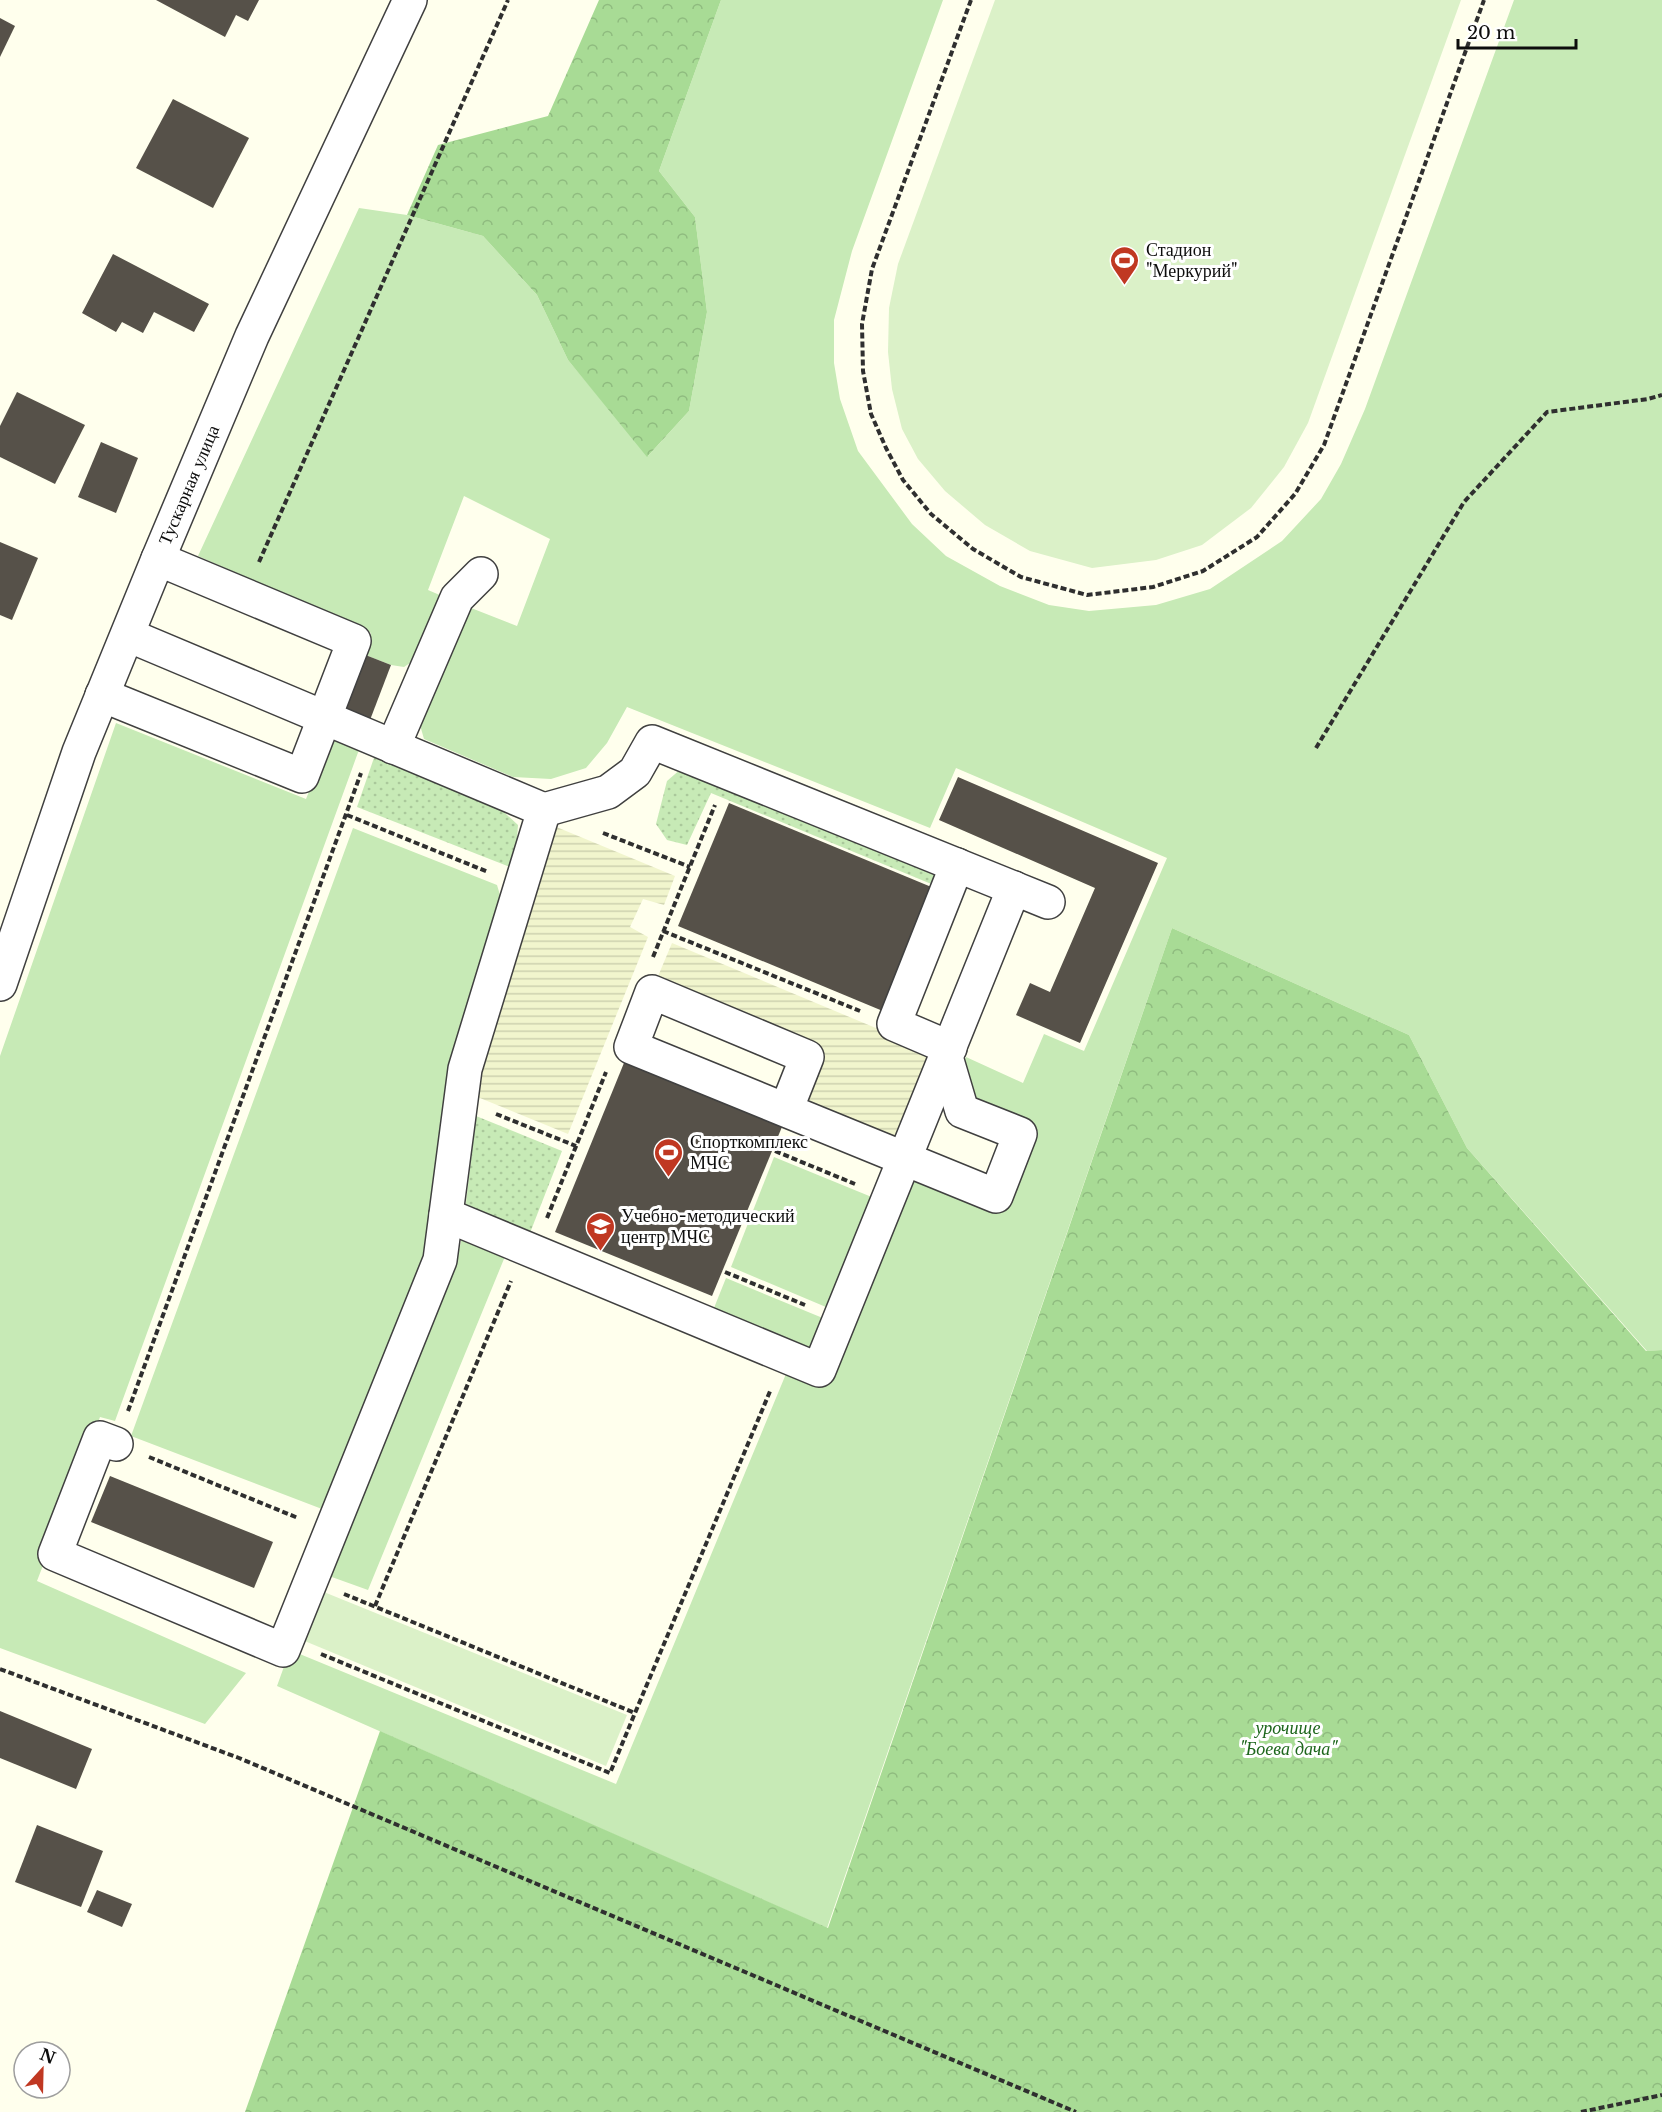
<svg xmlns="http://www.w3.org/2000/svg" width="1662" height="2112" viewBox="0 0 1662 2112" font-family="'Libre Baskerville',serif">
  <defs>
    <pattern id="farmland-rules" width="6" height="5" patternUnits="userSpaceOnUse" patternTransform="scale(1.5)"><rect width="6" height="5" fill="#f1f5cd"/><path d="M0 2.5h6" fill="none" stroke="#cdd1af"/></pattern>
    <pattern id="forest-crowns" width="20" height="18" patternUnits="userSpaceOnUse" patternTransform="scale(1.5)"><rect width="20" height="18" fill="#a8db95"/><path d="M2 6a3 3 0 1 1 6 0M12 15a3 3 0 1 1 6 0" fill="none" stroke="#8fbb7f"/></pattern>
    <pattern id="park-dots" width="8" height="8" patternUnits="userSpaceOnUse" patternTransform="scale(1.5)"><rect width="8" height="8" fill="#c7eab6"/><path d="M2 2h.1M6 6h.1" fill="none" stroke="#aac89b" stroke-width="1.8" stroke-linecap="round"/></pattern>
  </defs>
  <rect width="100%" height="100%" fill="#ffffed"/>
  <g fill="url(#farmland-rules)">
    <path d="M554,826L675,876L664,905L643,899L630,927L648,937L568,1134L475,1096L484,1055Z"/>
    <path d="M672,943L931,1051L896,1137L802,1099L822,1049L656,981Z"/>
  </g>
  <g fill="#c7eab6">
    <path d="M721,0H943L852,251L834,320V363L840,399L858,451L912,524L946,556L1000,586L1049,605L1089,611L1156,605L1210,589L1282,541L1321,499L1341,464L1365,409L1514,0H1662V1350L1647,1351L1467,1148L1409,1035L1172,928L827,1928L277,1686L290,1650L616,1784L788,1369L827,1384L911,1172L1003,1209L1035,1129L972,1100L959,1070L966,1057L1023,1083L1044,1034L1084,1051L1167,858L956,768L930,828L627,707L607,743L586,768L551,779L513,777L424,739L420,725L466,606L517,626L550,539L464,496L428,590L442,596L419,657L404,667L391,665L363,654L371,633L198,556L359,208L407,215L483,236L537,295L568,360L648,456L689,411L707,312L695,217L659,171Z"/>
    <path d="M116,723L306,799L332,734L360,747L115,1421L100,1417L37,1581L246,1673L205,1724L0,1648V1056Z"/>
    <path d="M353,828L497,885L500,895L448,1085L422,1266L322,1509L131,1436Z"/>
    <path d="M774,1157L879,1200L833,1310L731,1267Z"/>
    <path d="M462,1237L506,1254L368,1590L329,1576L455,1269Z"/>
    <path d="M726,1278L830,1321L816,1357L712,1313Z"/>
  </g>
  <g fill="url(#forest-crowns)">
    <path d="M599,0H721L659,171L695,217L707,312L689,411L647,457L568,360L537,295L483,236L407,215L438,145L548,116Z"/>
    <path d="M1172,928L1409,1035L1467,1148L1646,1351L1662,1350V2112H245L380,1731L828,1928Z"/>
  </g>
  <g fill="url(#park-dots)">
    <path d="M376,752L495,804L518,825L516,851L510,867L357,807Z"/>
    <path d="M682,768L949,868L941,888L711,793L687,845L667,840L656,824L667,781Z"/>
    <path d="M476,1116L562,1151L528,1238L465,1211Z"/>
  </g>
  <g fill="#dbf1c8">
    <path d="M995,0H1461L1308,423L1284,467L1251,508L1202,545L1156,560L1092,568L1030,551L985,525L945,491L918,459L902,429L892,389L888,352L889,308L898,264Z"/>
    <path d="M314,1588L627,1715L606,1766L295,1637Z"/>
  </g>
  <g fill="#565149">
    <path d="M156,0H259L248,21L236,15L225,37Z"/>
    <path d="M0,18L15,26L0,57Z"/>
    <path d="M173,99L249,138L213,208L136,168Z"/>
    <path d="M113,254L209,304L194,332L154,312L143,333L122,322L116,332L82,313Z"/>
    <path d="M17,392L85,425L55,484L0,457V426Z"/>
    <path d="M101,442L138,458L116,513L78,497Z"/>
    <path d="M0,542L38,558L12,620L0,615Z"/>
    <path d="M363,654L391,665L370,720L342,710Z"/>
    <path d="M958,777L1158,863L1080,1043L1016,1015L1030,983L1050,992L1095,888L939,820Z"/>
    <path d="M729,803L941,891L890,1014L678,926Z"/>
    <path d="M626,1058L784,1122L712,1296L555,1232Z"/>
    <path d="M110,1476L273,1542L254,1588L91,1522Z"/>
    <path d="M0,1711L92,1749L76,1789L0,1758Z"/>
    <path d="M37,1825L103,1851L81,1907L15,1882Z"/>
    <path d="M97,1890L132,1904L122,1927L87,1912Z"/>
  </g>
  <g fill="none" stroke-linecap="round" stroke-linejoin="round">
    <defs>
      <g id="minor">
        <path d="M102,695L302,776L354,641L158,559"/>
        <path d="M393,747L457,598L481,574"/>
        <path d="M544,810L608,792L635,772L652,742L1048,902"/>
        <path d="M0,984L79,752L158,559L252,336L410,0"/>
        <path d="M950,1048L894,1024L957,865"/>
        <path d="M786,1110L807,1057L652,992L631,1047L996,1196L1020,1134L962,1111L946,1057"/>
        <path d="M446,1215L819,1370L1014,888"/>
        <path d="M116,1444L100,1438L55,1554L283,1650L440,1260L465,1069L544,810L128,635"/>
      </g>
    </defs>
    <use href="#minor" stroke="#404040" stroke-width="36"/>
    <g stroke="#2f2f2f" stroke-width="4" stroke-dasharray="6 3" stroke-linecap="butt">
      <path d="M971,0L872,269L862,324L863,371L871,414L886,448L903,480L931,514L973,549L1021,577L1087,595L1153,587L1203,571L1257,537L1295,494L1324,445L1484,0"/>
      <path d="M259,562L508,0"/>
      <path d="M1316,748L1464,502L1547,412L1648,399L1662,395"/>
      <path d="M347,815L488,872"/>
      <path d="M603,833L690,867"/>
      <path d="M663,931L860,1011"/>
      <path d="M653,957L715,805"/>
      <path d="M496,1114L576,1146"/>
      <path d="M775,1151L855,1184"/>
      <path d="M547,1218L606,1072"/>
      <path d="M725,1272L805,1305"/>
      <path d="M128,1411L361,773"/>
      <path d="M149,1457L298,1518"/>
      <path d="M344,1594L635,1713L771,1389"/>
      <path d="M375,1606L511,1281"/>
      <path d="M321,1654L610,1773L635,1713"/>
      <path d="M0,1669L239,1758L1076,2112"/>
      <path d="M1581,2112L1662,2095"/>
    </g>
    <use href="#minor" stroke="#fff" stroke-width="33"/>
  </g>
  <defs>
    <symbol id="stadium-pin" viewBox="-11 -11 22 30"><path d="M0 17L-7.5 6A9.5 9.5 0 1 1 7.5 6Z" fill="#c03822" stroke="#fff"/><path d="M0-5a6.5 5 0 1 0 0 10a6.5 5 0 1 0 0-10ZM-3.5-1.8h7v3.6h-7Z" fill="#fff"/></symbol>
    <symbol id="school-pin" viewBox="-11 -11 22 30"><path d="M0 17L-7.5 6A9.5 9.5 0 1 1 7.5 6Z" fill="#c03822" stroke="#fff"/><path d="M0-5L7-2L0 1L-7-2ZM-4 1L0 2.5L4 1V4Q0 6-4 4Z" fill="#fff"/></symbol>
  </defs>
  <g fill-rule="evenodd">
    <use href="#stadium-pin" x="1108" y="244" width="33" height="45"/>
    <use href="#stadium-pin" x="652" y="1136" width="33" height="45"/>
    <use href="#school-pin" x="584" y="1210" width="33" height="45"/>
  </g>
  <g text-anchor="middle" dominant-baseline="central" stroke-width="6" stroke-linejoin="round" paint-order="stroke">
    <g font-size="18" fill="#0d0d0d" stroke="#fff" text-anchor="start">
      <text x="1146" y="250">Стадион<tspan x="1146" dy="21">"Меркурий"</tspan></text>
      <text x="690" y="1142">Спорткомплекс<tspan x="690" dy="21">МЧС</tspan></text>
      <text x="621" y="1216">Учебно-методический<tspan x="621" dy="21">центр МЧС</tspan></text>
    </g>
    <g font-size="18" fill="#0d0d0d" stroke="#fff">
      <text transform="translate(189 485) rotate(-67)">Тускарная улица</text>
    </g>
    <g font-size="18" font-style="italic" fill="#1d661c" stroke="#fff">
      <text x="1288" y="1728">урочище<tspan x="1288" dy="21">"Боева дача"</tspan></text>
    </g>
  </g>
  <g transform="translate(42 2070) rotate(22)"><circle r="28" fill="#ffffff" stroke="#9e9e9e" stroke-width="1.5"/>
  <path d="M0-4.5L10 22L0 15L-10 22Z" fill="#c03822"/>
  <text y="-9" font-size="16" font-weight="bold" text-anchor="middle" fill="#0d0d0d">N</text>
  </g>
  <path d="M1458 39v9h118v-9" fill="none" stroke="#0d0d0d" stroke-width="3"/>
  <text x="1467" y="39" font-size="18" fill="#0d0d0d" stroke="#ffffff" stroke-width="4.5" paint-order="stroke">20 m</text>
</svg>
